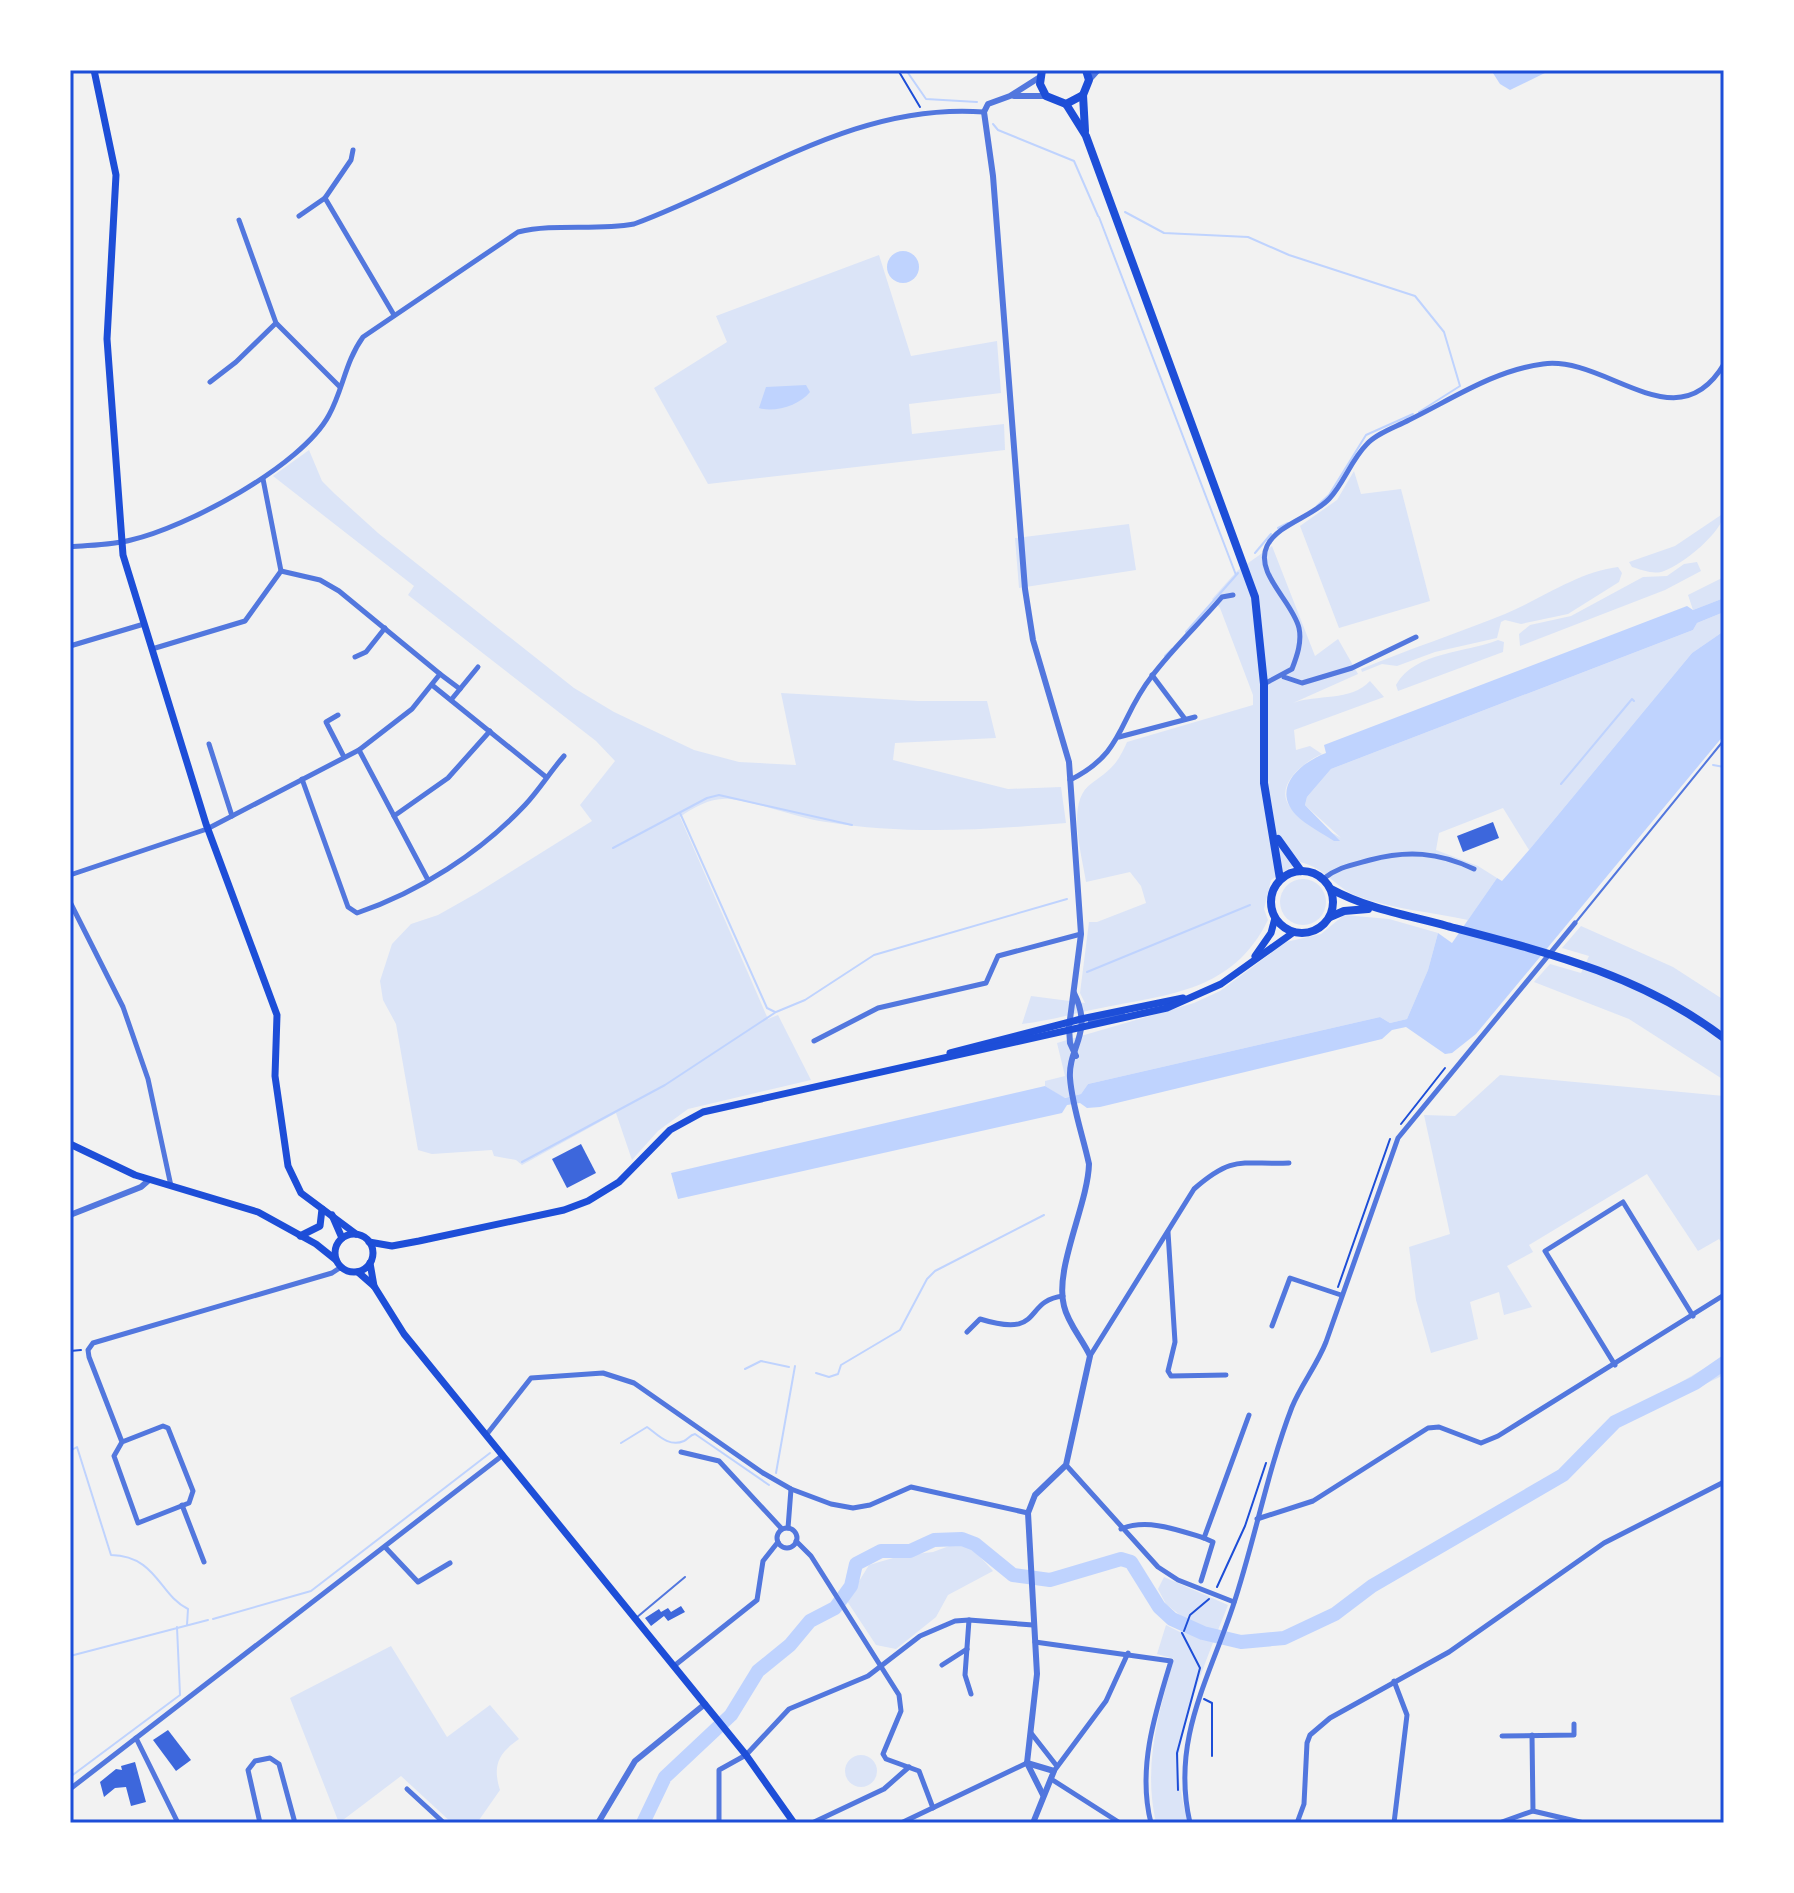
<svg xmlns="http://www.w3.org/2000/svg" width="1794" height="1893" viewBox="0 0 1794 1893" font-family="Commissioner,sans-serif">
  <rect width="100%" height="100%" fill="#f2f2f2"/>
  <g fill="#dbe4f7">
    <path d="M879,255L911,356L997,341L1001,393L909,404L912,434L1004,424L1005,450L708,484L654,388L727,342L716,316Z"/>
    <path d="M309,450L322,481L335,494L378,533L574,688L614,712L694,750L739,762L796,765L781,693L918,701H987L996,738L895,743L893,760L1008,789L1061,787L1066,823C984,830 907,835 826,822C794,817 762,803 730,799C712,797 694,807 680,817L768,1019L778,1015L811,1080L688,1109L658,1131L632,1160L616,1113L522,1165L516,1160L494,1156L492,1150L432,1154L418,1150L396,1024L383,1000L380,981L392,944L411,924L438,915L477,893L592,821L580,805L615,761L596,741L408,595L414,586L273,476Z"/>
    <path d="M1354,471L1361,494L1401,489L1430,601L1339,628L1300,526L1337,500Z"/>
    <path d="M1724,513C1723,532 1682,565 1664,571C1654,575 1642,570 1632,567L1629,562L1675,546Z"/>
    <path d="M1129,524L1136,570L1019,588L1015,538Z"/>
    <path d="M1272,546L1315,656L1338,639L1358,674L1293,703C1316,694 1351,702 1370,681L1384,697L1294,730L1296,750L1310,746L1322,754C1305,761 1272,786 1291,808C1302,820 1327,829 1341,838L1305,805L1307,797L1331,769L1693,630L1697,623L1724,612V631L1692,653L1529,850L1503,808L1439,833L1436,850L1478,866L1497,878L1468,920C1432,912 1391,909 1357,896C1334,887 1325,867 1299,862L1271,880L1264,909L1268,920C1233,991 1171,994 1101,1008C1075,1013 1049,1021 1022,1024L1031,996L1085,1003L1080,993L1089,922H1097L1146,903L1141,886L1130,872L1086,882C1082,854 1065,801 1092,783C1111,769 1117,765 1127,742L1253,705V695L1220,608L1212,599L1237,571Z"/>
    <path d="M1697,562L1701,571L1665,590L1520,646L1519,634L1530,625L1571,616L1643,577L1667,576L1684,564Z"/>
    <path d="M1618,567L1622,573L1619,582L1568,614L1521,624L1505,620L1501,622L1497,638L1435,652L1397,666L1382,664L1362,672L1361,669C1409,649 1458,633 1505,614C1543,598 1578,572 1618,567Z"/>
    <path d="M1724,577V598L1693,610L1688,595Z"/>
    <path d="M1498,640L1504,642L1503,652L1398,691L1396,685C1415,651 1467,653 1498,640Z"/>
    <circle cx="1303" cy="902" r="23"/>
    <path d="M1344,915L1389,919L1438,933L1428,970L1407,1019L1390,1023L1380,1017L1088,1084L1081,1094L1064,1098L1045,1086V1081L1065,1076L1057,1043L1194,1003L1220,991L1286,942L1321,934Z"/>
    <path d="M1581,926L1673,967L1724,1000V1080L1629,1019L1534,982L1550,964L1581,973L1589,956L1562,948Z"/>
    <path d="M1500,1075L1724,1096V1247L1719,1239L1698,1251L1647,1174L1529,1245L1533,1252L1507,1266L1532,1307L1504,1315L1499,1292L1470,1302L1478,1339L1431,1353L1416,1300L1409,1247L1450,1234L1424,1115L1455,1116Z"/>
    <path d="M1724,1357V1375L1667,1402L1664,1392Z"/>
    <path d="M960,1542L970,1546L993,1571L948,1595L936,1617L896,1649L876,1645L847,1601L869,1565L900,1556L933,1552Z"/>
    <path d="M1164,1577L1228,1605C1210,1651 1189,1699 1180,1748C1175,1773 1182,1799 1188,1823H1156C1143,1766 1158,1714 1174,1659L1157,1654L1166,1625L1180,1632L1185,1619L1166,1604L1158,1589Z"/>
    <path d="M391,1646L447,1737L490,1705L519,1739C499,1753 492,1765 500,1790L477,1823H452L401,1776L339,1823L290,1698Z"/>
    <circle cx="861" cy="1771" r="16"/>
  </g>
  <g fill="#bfd3fe">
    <path d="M1491,70H1551L1510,90L1500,84Z"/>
    <circle cx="903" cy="267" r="16"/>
    <path d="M806,385L810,392C800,405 775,413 759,408L766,387Z"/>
    <path d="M1724,598V612L1697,623L1693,630L1331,769L1307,797L1305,805L1340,841H1334C1322,833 1306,825 1296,815C1270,787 1302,762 1326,753L1324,745L1687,606L1693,610Z"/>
    <path d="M1724,631V735L1476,1034L1452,1053L1445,1054L1406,1027L1392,1030L1382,1039L1100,1107L1087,1108L1080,1103L1067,1105L1062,1113L678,1199L671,1173L1045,1086L1065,1098L1081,1094L1088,1084L1380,1017L1390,1023L1407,1019L1428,970L1438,933L1452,943L1497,878L1502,881L1529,850L1692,653Z"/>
  </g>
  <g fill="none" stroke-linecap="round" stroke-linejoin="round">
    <g stroke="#bfd3fe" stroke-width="2">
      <path d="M906,70L926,99L977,102"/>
      <path d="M993,124L998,130L1074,161L1098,216"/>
      <path d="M1125,212L1164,233L1248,237L1289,255L1415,296L1444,332L1460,386L1419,412"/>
      <path d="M1099,217L1236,575"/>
      <path d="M1317,506L1329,495L1366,435L1413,414"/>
      <path d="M1278,528L1288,523"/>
      <path d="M1255,553L1271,534"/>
      <path d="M1186,632L1238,573"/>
      <path d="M1165,656L1172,649"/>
      <path d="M1713,765L1724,767"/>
      <path d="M1561,784L1632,699L1634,701"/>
      <path d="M680,813L767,1008L775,1012"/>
      <path d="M613,848L707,798L719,795L852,825"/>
      <path d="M1087,972L1250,905"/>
      <path d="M522,1162L665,1085L776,1012L805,1000L874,955L1067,899"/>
      <path d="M745,1369L761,1361L789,1367"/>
      <path d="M816,1373L829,1377L838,1374L841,1365L900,1330L927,1279L935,1271L1044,1215"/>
      <path d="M621,1443L647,1427C656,1433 668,1448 684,1441C688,1439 690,1435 695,1434L769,1485"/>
      <path d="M70,1451L77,1447L111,1555C157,1556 159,1595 188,1609L187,1625"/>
      <path d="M776,1473L795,1366"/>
      <path d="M213,1619L311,1591L490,1453"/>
      <path d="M70,1656L208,1620"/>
      <path d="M70,1777L180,1695L177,1627"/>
    </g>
    <path stroke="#bfd3fe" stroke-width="14" d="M643,1823L665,1777L731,1715L758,1671L790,1645L810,1621L835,1608L851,1586L856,1564L881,1551H910L934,1540L962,1539L975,1544L1013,1575L1050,1580L1121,1559L1131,1562L1159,1607L1172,1619L1203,1633L1241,1642L1284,1638L1335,1614L1372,1586L1563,1475L1615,1422L1695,1383L1724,1363"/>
  </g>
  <g fill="#3d67dc">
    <path d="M1493,822L1499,838L1463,852L1457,836Z"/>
    <path d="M581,1144L596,1173L567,1188L552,1159Z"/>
    <path d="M681,1606L685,1612L668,1621L664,1616L651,1626L645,1618L659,1609L661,1612L668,1608L671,1612Z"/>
    <path d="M168,1730L191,1760L176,1771L153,1740Z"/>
    <path d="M135,1762L146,1802L131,1806L126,1787L115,1788L104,1797L100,1782L116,1769L122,1770L121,1766Z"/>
  </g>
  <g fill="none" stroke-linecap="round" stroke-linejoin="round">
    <g stroke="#1d4ed8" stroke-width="2">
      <path d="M898,70L920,107"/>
      <path d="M1401,1124L1445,1068"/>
      <path d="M1338,1287L1390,1139"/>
      <path d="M70,1351L81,1350"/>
      <path d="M1217,1587L1245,1526L1266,1463"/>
      <path d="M1184,1631L1190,1615L1209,1599"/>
      <path d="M1204,1699L1212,1703V1756"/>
      <path d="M1178,1790L1177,1753L1200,1668L1182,1633"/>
      <path d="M70,1821L72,1823"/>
    </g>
    <g stroke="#5277de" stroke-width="2">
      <path d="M1576,922L1724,740"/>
      <path d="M636,1618L685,1577"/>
    </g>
    <g stroke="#5277de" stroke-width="5">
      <path d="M325,198L394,315"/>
      <path d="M299,216L325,198L351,160L353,150"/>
      <path d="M239,220L276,323L340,387"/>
      <path d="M210,382L236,362L276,323"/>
      <path d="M70,547C90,545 111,545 131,540C185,528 302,466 329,415C343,390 345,362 363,337L518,232C556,223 595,231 634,224C751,181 854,102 984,112"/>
      <path d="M70,646L144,624"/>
      <path d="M152,649L245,621L281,571L263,479"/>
      <path d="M355,657L366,652L385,628"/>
      <path d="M440,674L460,689"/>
      <path d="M1152,675L1185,719"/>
      <path d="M1284,677L1302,683L1352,668L1416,637"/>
      <path d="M1264,684L1292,669C1297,656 1302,642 1299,628C1293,602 1254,573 1267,546C1278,524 1312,517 1329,499C1344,483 1351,460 1367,444C1377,433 1396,427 1409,420C1452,399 1495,370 1543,364C1606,355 1677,444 1724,364"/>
      <path d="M432,685L546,777"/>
      <path d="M451,700L478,667"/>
      <path d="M338,715L326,722L344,757"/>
      <path d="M1119,737L1195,717"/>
      <path d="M209,744L232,816"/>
      <path d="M359,750L428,880"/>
      <path d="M302,779L348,907L357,913C419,892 480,853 525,805C539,790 550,772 564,756"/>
      <path d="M1070,780C1125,753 1118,719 1152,676C1173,648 1200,623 1222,597L1233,595"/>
      <path d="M394,816L448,778L490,731"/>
      <path d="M70,875L207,829L359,750L412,709L440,674L339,591L320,580L281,571"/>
      <path d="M1323,879C1338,867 1352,865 1370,860C1407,850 1438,852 1474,869"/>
      <path d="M70,902L123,1007L148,1079L171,1186"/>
      <path d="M814,1041L878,1008L986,983L998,956L1081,934"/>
      <path d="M1168,1232L1175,1342L1168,1371L1171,1376L1226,1375"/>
      <path d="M1272,1326L1290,1278L1341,1295"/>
      <path d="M967,1332L980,1319C1045,1339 1022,1301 1063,1296"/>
      <path d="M1090,1356L1194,1189C1234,1154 1242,1165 1289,1163"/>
      <path d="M1615,1365L1545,1251L1623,1202L1693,1316"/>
      <path d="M487,1434L531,1378L603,1373L634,1383L763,1473L791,1489L831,1504L853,1508L870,1505L911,1487L1028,1513"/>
      <path d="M122,1442L163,1426L168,1428L193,1491L189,1503L138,1523L114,1456L122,1442L89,1357L88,1350L93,1343L332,1273L341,1267"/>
      <path d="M681,1452L719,1461L782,1529"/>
      <path d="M1066,1465L1158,1567L1178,1580L1234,1602"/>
      <path d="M182,1505L204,1562"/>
      <path d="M1257,1519L1313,1501L1428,1428L1439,1427L1481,1443L1498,1436L1724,1295"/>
      <path d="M788,1528L791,1489"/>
      <circle cx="787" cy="1538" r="10"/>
      <path d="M1121,1529C1147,1518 1178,1530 1204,1538"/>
      <path d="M796,1541L811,1556L899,1695L901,1711L883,1754L886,1759L919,1771L933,1808"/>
      <path d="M385,1547L418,1582L450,1563"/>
      <path d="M1201,1581L1213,1542L1204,1538L1249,1415"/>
      <path d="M969,1620L965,1675L971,1694"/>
      <path d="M1035,1642L1171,1661C1155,1713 1137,1769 1151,1823"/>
      <path d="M942,1665L967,1649"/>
      <path d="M674,1666L757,1600L763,1561L778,1542"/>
      <path d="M1031,1733L1056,1765"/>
      <path d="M1532,1735L1533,1811"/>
      <path d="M1502,1736L1574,1735V1724"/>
      <path d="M136,1738L178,1823"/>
      <path d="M1054,1771L1106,1701L1128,1653"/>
      <path d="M1051,1779L1120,1823"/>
      <path d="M70,1789L503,1455"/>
      <path d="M407,1789L444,1823"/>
      <path d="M260,1823L248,1770L255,1761L270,1758L279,1764L295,1823"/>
      <path d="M719,1823V1770L746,1755L789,1709L868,1676L920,1636L955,1621L969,1620L1033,1625"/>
      <path d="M812,1823L884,1789L909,1767"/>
      <path d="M901,1823L1027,1763"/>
      <path d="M1190,1823C1171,1741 1208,1681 1233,1606C1255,1540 1267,1472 1292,1407C1301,1385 1317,1365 1326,1342L1398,1138L1575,923"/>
      <path d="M1297,1823L1304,1804L1307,1743L1310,1735L1330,1718L1449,1652L1604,1543L1724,1482"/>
      <path d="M1394,1823L1407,1715L1394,1681"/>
      <path d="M1499,1823L1533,1811L1584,1823"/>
    </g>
    <g stroke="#5277de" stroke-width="6">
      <path d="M1040,77L1010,96L988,104L984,112L993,176L1025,589L1033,640L1069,762L1081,934L1069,1027L1070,1043L1076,1056"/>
      <path d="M1089,80L1098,70"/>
      <path d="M1014,96H1046"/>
      <path d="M1091,1022L1122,1013"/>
      <path d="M70,1215L141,1187L149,1180"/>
      <path d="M1027,1763L1037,1674L1028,1513L1035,1495L1066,1465L1090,1356C1083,1340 1068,1324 1064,1306C1054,1269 1088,1204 1089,1164C1083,1136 1072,1106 1070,1078C1068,1047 1094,1033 1074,993"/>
      <path d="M1027,1763L1054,1771L1033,1823"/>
      <path d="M1027,1763L1043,1795"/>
      <path d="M598,1823L635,1761L705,1704"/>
    </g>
    <g stroke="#1d4ed8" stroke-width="7">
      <path d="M94,70L116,175L107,339L123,555L206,824L277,1015L275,1076L288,1166L301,1193L356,1234"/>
      <path d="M1255,956L1271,933L1275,918"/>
      <path d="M950,1053L1081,1019L1183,998"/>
      <path d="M70,1144L135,1175L258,1212L316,1244L336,1260"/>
      <path d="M332,1215L342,1238"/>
      <circle cx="354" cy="1253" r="19"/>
      <path d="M300,1236L320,1226L322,1209"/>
      <path d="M369,1242L392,1246L419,1241L564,1210L588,1201L619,1182L670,1130L703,1112L1167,1008L1221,984L1294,932"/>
      <path d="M370,1263L374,1286"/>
      <path d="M358,1272L374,1286L404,1334L746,1755L794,1823"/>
    </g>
    <g stroke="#1d4ed8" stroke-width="8">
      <path d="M1042,70L1040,84L1046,96L1066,104L1083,95L1089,80L1086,70"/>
      <path d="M1083,95L1085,131"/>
      <path d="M1066,104L1086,136L1255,597L1264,684V783L1280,879"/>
      <path d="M1278,839L1301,871"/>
      <circle cx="1302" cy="902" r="31"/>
      <path d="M1331,889C1368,909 1407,915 1447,926C1546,952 1641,975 1724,1038"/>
      <path d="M1330,917L1344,911L1368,909"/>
    </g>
  </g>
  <rect width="1794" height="1893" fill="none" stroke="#ffffff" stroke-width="144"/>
  <rect x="72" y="72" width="1650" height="1749" fill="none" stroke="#1d4ed8" stroke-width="3"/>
</svg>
